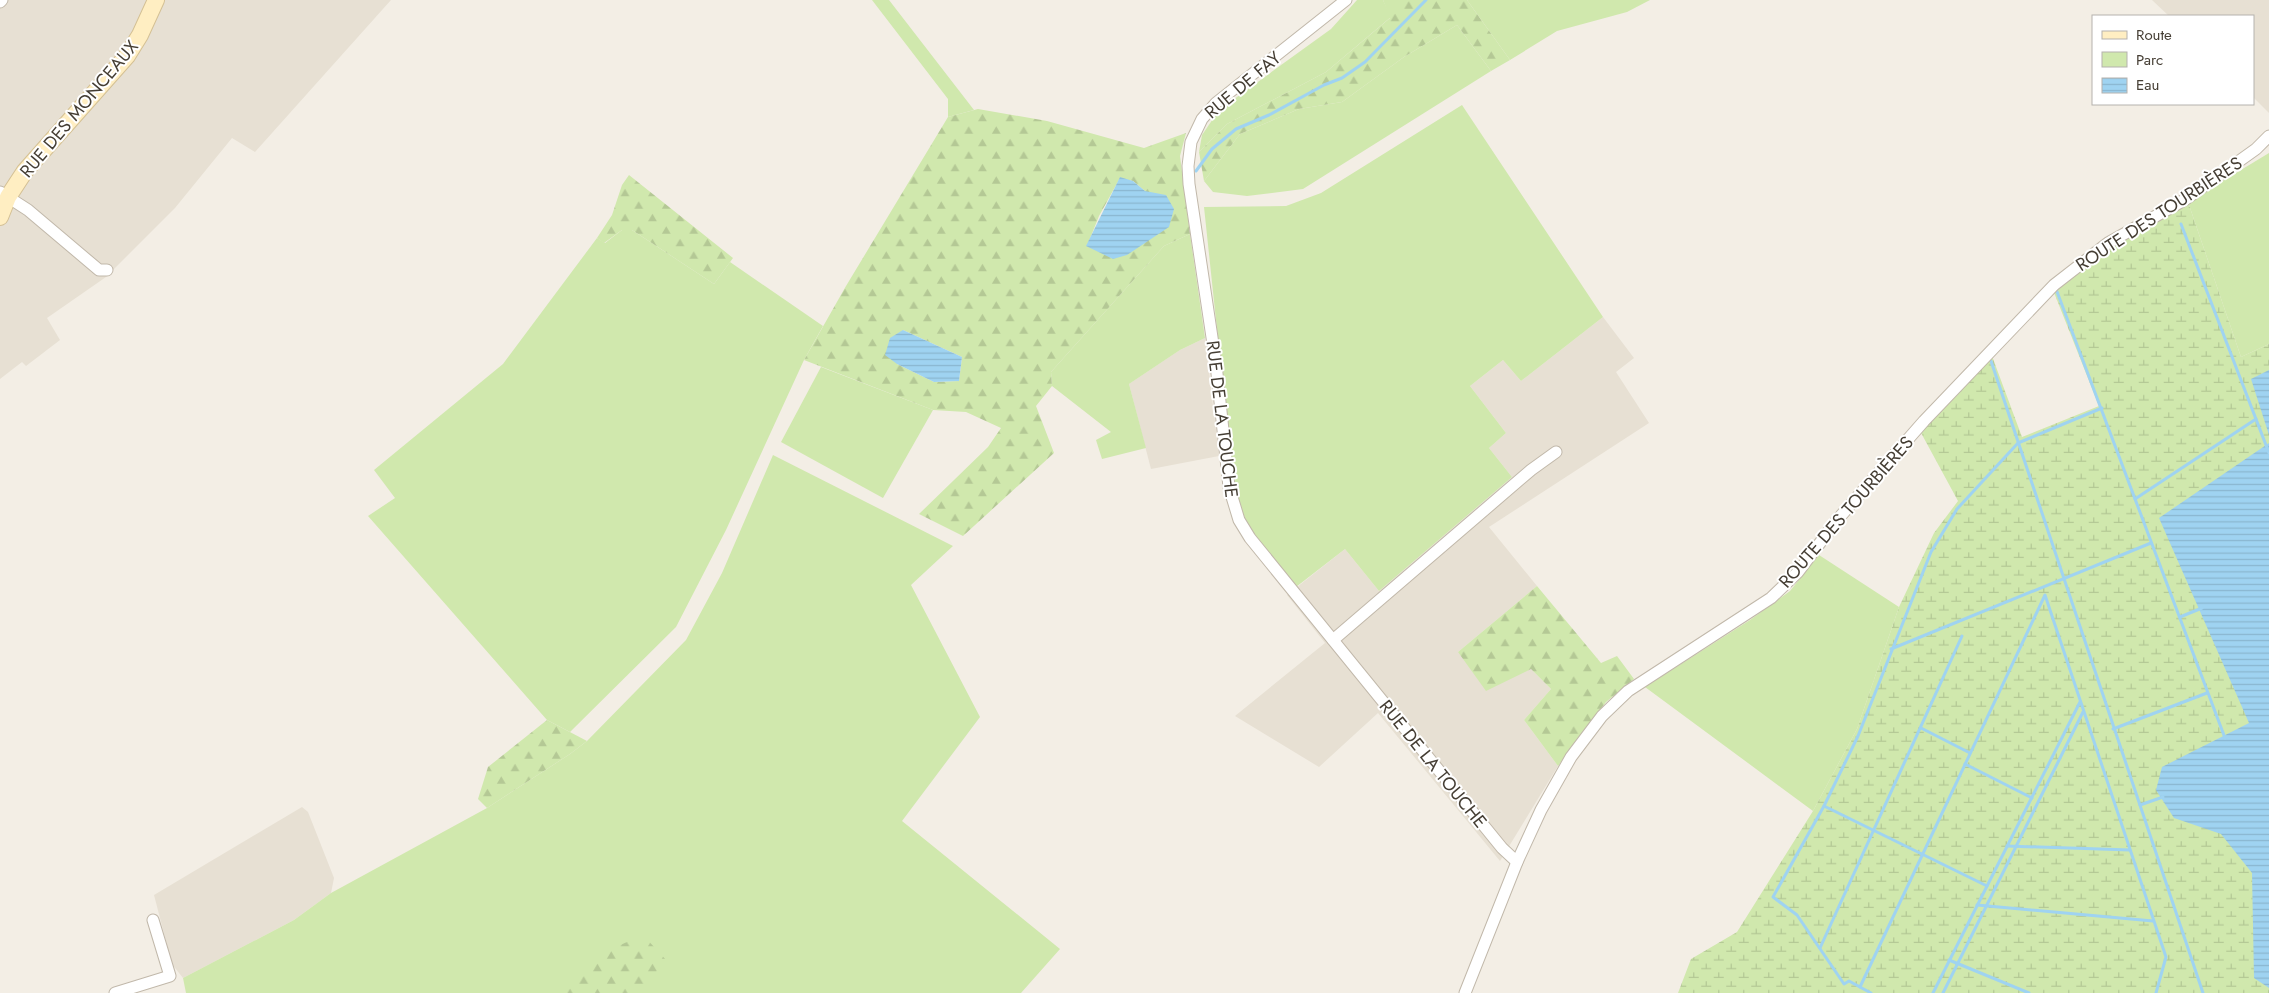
<svg xmlns="http://www.w3.org/2000/svg" width="2269" height="993" viewBox="0 0 2269 993" font-family="Jost,sans-serif">
  <defs>
    <pattern id="forest-firs" width="22" height="20" patternUnits="userSpaceOnUse" patternTransform="scale(1.25)"><rect width="22" height="20" fill="#d0e8ad"/><path d="M5 1l3.5 6h-7zM16 11l3.5 6h-7z" fill="#b4c895"/></pattern>
    <pattern id="wetland-marsh" width="20" height="14" patternUnits="userSpaceOnUse" patternTransform="scale(1.25)"><rect width="20" height="14" fill="#d0e8ad"/><path d="M1 5h8M5 5V1M11 12h8M15 12V8" fill="none" stroke="#b4c895"/></pattern>
    <pattern id="water-rules" width="6" height="5" patternUnits="userSpaceOnUse" patternTransform="scale(1.25)"><rect width="6" height="5" fill="#9fd3f1"/><path d="M0 2.5h6" fill="none" stroke="#8ab6cf"/></pattern>
  </defs>
  <rect width="100%" height="100%" fill="#f3eee5"/>
  <g fill="#e7e0d3">
    <path d="M0,0H391L255,152L232,138L175,208L106,277L47,318L60,340L26,366L22,362L0,379Z"/>
    <path d="M2152,0H2269V113L2253,97V16H2169Z"/>
    <path d="M1603,317L1634,358L1616,372L1649,423L1489,527L1537,586L1458,652L1531,669L1551,689L1524,720L1558,766L1500,861L1378,713L1319,767L1235,716L1325,643L1287,595L1345,549L1379,591L1512,477L1489,448L1506,433L1470,386L1503,360L1521,381Z"/>
    <path d="M1205,338L1219,456L1151,469L1129,384L1180,350Z"/>
    <path d="M302,807L308,812L334,878L331,893L294,920L183,978L172,964L154,895Z"/>
  </g>
  <g fill="#d0e8ad">
    <path d="M872,0H889L974,110L948,117V99Z"/>
    <path d="M1357,0H1383L1391,17L1326,72L1227,124L1199,152L1202,135L1219,110L1331,29Z"/>
    <path d="M1467,0H1650L1627,12L1557,31L1510,60Z"/>
    <path d="M1457,25L1491,71L1303,189L1247,196L1213,192L1204,181L1240,134L1299,109L1342,102L1404,57Z"/>
    <path d="M1462,105L1603,317L1521,381L1503,360L1470,386L1506,433L1489,448L1512,477L1379,591L1345,549L1296,587L1255,538L1240,508L1231,461L1204,207L1286,206L1321,193Z"/>
    <path d="M2269,153V344L2241,357L2188,202Z"/>
    <path d="M622,230H632L714,284L730,262L823,326L804,360L726,530L676,627L570,732L547,720L368,516L395,498L374,470L503,364L597,238L605,243Z"/>
    <path d="M1190,234L1205,338L1180,350L1129,384L1146,448L1102,459L1096,440L1111,432L1052,386L1051,372L1164,246Z"/>
    <path d="M821,367L933,410L883,498L781,442Z"/>
    <path d="M773,455L953,546L911,585L980,717L902,821L1060,949L1021,993H186L183,978L294,920L331,893L487,808L570,754L587,741L686,640L722,573Z"/>
    <path d="M1819,555L1899,607L1857,729L1813,811L1645,687L1750,620L1790,591Z"/>
  </g>
  <g fill="url(#forest-firs)" fill-rule="evenodd">
    <path d="M1383,0H1467L1510,60L1491,71L1457,25L1404,57L1342,102L1299,109L1240,134L1204,181L1199,152L1227,124L1326,72L1390,18Z"/>
    <path d="M978,109L1047,121L1144,148L1186,133L1180,156L1190,234L1164,246L1051,372L1052,386L1036,406L1054,453L963,536L919,514L988,447L1001,428L966,412L933,410L804,360L846,286L948,117ZM1120,178L1133,181L1145,191L1087,246L1099,216ZM903,330L962,357L959,381L934,382L897,364Z"/>
    <path d="M629,175L733,258L714,284L632,230H622L604,243L597,238L612,215L622,185Z"/>
    <path d="M1537,586L1601,663L1617,656L1634,679L1606,702L1558,766L1524,720L1551,689L1531,669L1486,691L1458,652Z"/>
    <path d="M547,720L587,741L570,754L487,808L478,799L488,767Z"/>
    <path d="M644,936L666,960L639,993H559C584,967 609,946 644,936Z"/>
  </g>
  <path fill="url(#wetland-marsh)" d="M2188,202L2241,357L2269,344V993H1678L1691,959L1737,932L1813,811L1857,729L1899,607L1934,533L1958,501L1920,431L1992,356L2022,437L2099,406L2053,290L2110,246Z"/>
  <g fill="url(#water-rules)">
    <path d="M1120,177L1133,181L1145,191L1166,195L1174,209L1169,227L1127,255L1113,259L1086,246Z"/>
    <path d="M903,330L962,357L959,381L934,382L897,364L885,355L890,338Z"/>
    <path d="M2269,370V435L2251,379Z"/>
    <path d="M2269,443V988L2254,978L2252,873L2221,834L2174,818L2156,790L2162,767L2249,723L2159,518Z"/>
  </g>
  <g fill="none" stroke-linecap="round" stroke-linejoin="round">
    <g stroke="#9fd3f1" stroke-width="3">
      <path d="M1196,171L1212,149L1236,129L1269,115L1324,85L1342,78L1365,62L1426,0"/>
      <path d="M2181,224L2269,453"/>
      <path d="M2056,289L2225,738"/>
      <path d="M1991,361L2203,993"/>
      <path d="M2135,499L2256,419"/>
      <path d="M2180,617L2202,608"/>
      <path d="M1891,649L2151,543"/>
      <path d="M1921,728L1970,753"/>
      <path d="M2113,729L2207,693"/>
      <path d="M1965,764L2032,798"/>
      <path d="M2140,805L2163,797"/>
      <path d="M1824,806L1987,886"/>
      <path d="M2007,846L2130,850"/>
      <path d="M1977,905L2153,921"/>
      <path d="M1820,948L1962,636"/>
      <path d="M1949,960L2029,993"/>
      <path d="M1860,987L2045,595L2166,957L2156,993"/>
      <path d="M1871,993L1849,981L1844,984L1797,915L1773,897L1824,806L1858,736L1931,552L1957,509L2018,443L2102,408"/>
      <path d="M1933,993L2080,702"/>
      <path d="M1943,993L2083,712"/>
    </g>
    <defs>
      <g id="street">
        <path d="M1346,0L1216,103L1202,119L1191,142L1188,166L1189,184L1216,364L1229,487L1239,520L1250,538L1502,848L1517,862"/>
        <path d="M0,2L2,0"/>
        <path d="M0,192L28,210L99,270H107"/>
        <path d="M1333,640L1531,470L1556,452"/>
        <path d="M115,993L170,976L153,920"/>
        <path d="M1465,993L1517,862L1541,810L1571,757L1602,716L1628,691L1771,598L1798,572L1838,519L1924,421L2054,285L2108,243L2186,199L2256,149L2269,136"/>
      </g>
      <path id="secondary" d="M0,217L8,197L25,171L127,56L140,35L156,0"/>
    </defs>
    <use href="#street" stroke="#c1b8aa" stroke-width="13"/>
    <use href="#secondary" stroke="#d4c094" stroke-width="18"/>
    <use href="#street" stroke="#fff" stroke-width="11"/>
    <use href="#secondary" stroke="#ffeec2" stroke-width="16"/>
  </g>
  <g text-anchor="middle" dominant-baseline="central" stroke-width="4" stroke-linejoin="round" paint-order="stroke">
    <g font-size="18" fill="#453e34" stroke="#fff">
      <text transform="translate(1243 85) rotate(-40)">RUE DE FAY</text>
      <text transform="translate(79 109) rotate(-50)">RUE DES MONCEAUX</text>
      <text transform="translate(2159 214) rotate(-33)">ROUTE DES TOURBIÈRES</text>
      <text transform="translate(1222 419) rotate(83)">RUE DE LA TOUCHE</text>
      <text transform="translate(1846 512) rotate(-49)">ROUTE DES TOURBIÈRES</text>
      <text transform="translate(1433 764) rotate(51)">RUE DE LA TOUCHE</text>
    </g>
  </g>
  <rect x="2092" y="15" width="162" height="90" fill="#ffffff" stroke="#b5b2ae"/>
  <rect x="2102" y="31" width="25" height="8" fill="#ffeec2" stroke="#b5b2ae"/>
  <text x="2136" y="40" font-size="15" fill="#453e34">Route</text>
  <rect x="2102" y="52" width="25" height="15" fill="#d0e8ad" stroke="#b5b2ae"/>
  <text x="2136" y="65" font-size="15" fill="#453e34">Parc</text>
  <rect x="2102" y="78" width="25" height="15" fill="url(#water-rules)" stroke="#b5b2ae"/>
  <text x="2136" y="90" font-size="15" fill="#453e34">Eau</text>
</svg>
